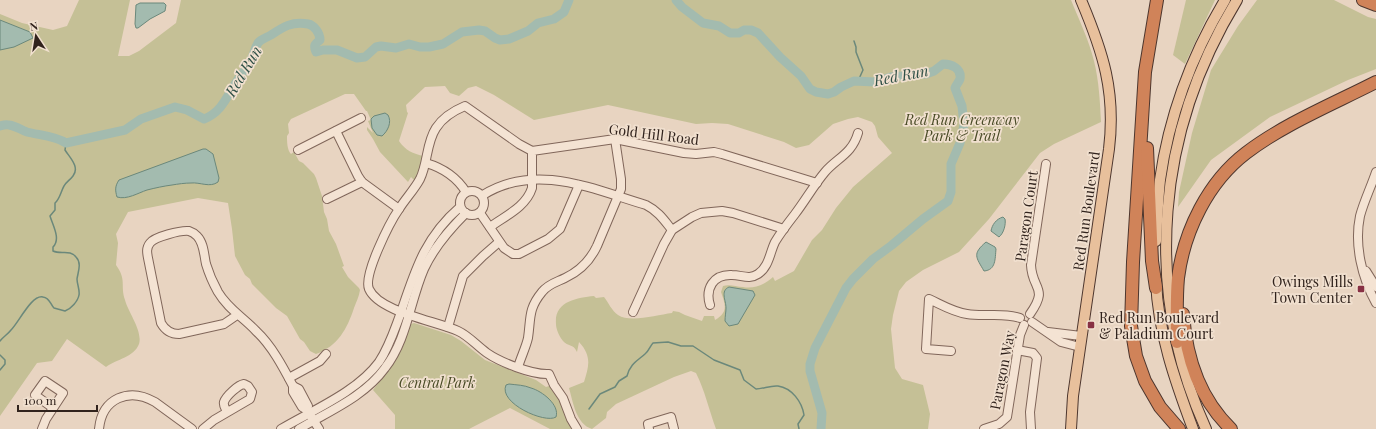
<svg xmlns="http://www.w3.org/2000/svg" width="1376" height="429" viewBox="0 0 1376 429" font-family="'Playfair Display',serif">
  <rect width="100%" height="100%" fill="#e8d4c1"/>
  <g fill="#c5c096">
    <path d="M79,0H130L118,56H129L139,51L176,23L181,0H1071C1079,20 1089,40 1094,61C1099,81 1100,102 1101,122L1054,144L1040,153L989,219L959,252L923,270L906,282L899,291L893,315L891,329L895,368L902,379L923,385L930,414L928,429H716C709,410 705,391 696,373L691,371L674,377L616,404L607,412L606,418L592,429C576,424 573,402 569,388L584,382C589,366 592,356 579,342L577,352C573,343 568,347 563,341C559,336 556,329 556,324C554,301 577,298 594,296L596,298L604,297C608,302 612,311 618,315C630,323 657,315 672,313L673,311L679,312L685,315L702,321L704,316H714L715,320C729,312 725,304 721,292L723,286C730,284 736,287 743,287C754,289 764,285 773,277L775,281L794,271L812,240L822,230L836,208L853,187L892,153L878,137L875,126L872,122L858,117L848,119L833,124L809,145L796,148L784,142L728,124L712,123L696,124L608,105L534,120L494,95L476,86L468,88L459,96L450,93L445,86L425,87L406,105L407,112L408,113L399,141C405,150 413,154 424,156L415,181L411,177L408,182L380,152L373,139L367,130V127L373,133L368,121L371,120L367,111H366L354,94H345L291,119L288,124L289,133L287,136C287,141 287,150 291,154L294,152L299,161L303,163L314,174L316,178L322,196L324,212L327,219L329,231L336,244L344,266L342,267L348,277L359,288L360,290C359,297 356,302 354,308C347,329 338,346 316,354L310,351L304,342L300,339L287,316L276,308L252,284L250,279L245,275L235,256L232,229L228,203L198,198L128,212L116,234L118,243L116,265C127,280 120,285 125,300C128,312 143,331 139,344C134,357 117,359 106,367L67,339L52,361L37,363L0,416V14L22,23L53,30L67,26Z"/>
    <path d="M1186,0H1215L1185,64L1173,55Z"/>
    <path d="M1257,0H1334L1368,17L1376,19V69L1348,80L1270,117L1211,160L1178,207L1179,192L1192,133L1211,70L1238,26Z"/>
    <path d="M414,323L451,335L461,341L485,360L536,380L546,387L549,386L559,400L571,429H550L510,408L469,429H395V415L373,390L394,363L402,349L411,324Z"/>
  </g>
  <g fill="#a3bbaf" stroke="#6b887b">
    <path d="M140,3H164L166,5L165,11L150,19L138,28H136L135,24L136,5Z"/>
    <path d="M0,20L30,32L33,38L14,47L0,50Z"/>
    <path d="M385,113L388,115C392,122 388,131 382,136L377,135L372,128L371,119L374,116Z"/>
    <path d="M203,149H206L213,154L219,178L218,182C210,188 200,182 191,183C185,183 178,184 172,185C164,186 155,188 147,190C138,193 127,200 117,197C115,190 115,186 119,180Z"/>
    <path d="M1003,217L1005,219C1006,224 1004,233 999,237L991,231C992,225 996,219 1003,217Z"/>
    <path d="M986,242L995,247L996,249C995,259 996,270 984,271C976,257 972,254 986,242Z"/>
    <path d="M729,287L753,291L755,295L738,324L729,326L725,321C725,316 726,312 726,308C726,300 720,291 729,287Z"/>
    <path d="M509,384C517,385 524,385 531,388C542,391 560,405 556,417C545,424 498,403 506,385Z"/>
  </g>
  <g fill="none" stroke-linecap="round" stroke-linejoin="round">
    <g stroke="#6b887b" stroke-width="1.5">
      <path d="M854,41L856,47V52L863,70L858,81"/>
      <path d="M0,341C3,337 8,334 11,330C19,322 32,294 43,297C50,298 50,304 54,308L65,311C71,309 78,301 79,295C80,290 77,284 77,279C78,272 82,263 76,257C70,249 61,255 53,251V247C61,239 53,226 50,216L55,210V203C60,199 61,191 64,186C66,182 70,180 73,176C80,167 70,158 65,150L66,143"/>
      <path d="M0,355L5,360V364L0,370"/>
      <path d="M589,409L600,394L615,387L619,381L627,376C630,364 637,361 645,354C649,351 650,346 653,343L668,342L681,346H693L714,360L740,370L744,380L756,389C763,389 771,385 778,386C792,388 802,402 804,415L798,424L799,429"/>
    </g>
    <g stroke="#a3bbaf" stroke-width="9">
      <path d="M676,0L682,7L703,23L719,26L730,33H739L744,30H751L758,33L780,57L801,76L810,89L816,92L828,94L834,92L841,87L854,81L875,82L891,77L926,74L934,71L943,64C951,64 962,68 960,79C959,82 956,85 955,88L962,106L964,125L960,143L951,164V192L948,201L923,219L892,245L873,259L853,279L846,288L815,348L810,364V371L822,413L821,429"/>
      <path d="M0,126C3,125 6,124 9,125C16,126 21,130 27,132C38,135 56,136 66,143L125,130L141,119L175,107L187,110L204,119C222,112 227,96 237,81C241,74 248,68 251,60C254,55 254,49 258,43C261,39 266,38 271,35C283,27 292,21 308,24C314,25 320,33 320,40C315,44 313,45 316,52L323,50H337L357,58L365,57L376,47L381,46L396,48L409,44L420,47H429L443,44L462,32L479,30L485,31L495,38L500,40L509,39L528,31L538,23L554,19L564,12L569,0"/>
    </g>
    <defs>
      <g id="minor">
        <path d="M336,131L358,176L362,182L399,209"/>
        <path d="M298,150L361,118"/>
        <path d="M532,151L519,144L465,106C453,111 443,117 436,128C426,143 428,163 420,179C414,190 406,198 399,209C390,222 363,275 369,289C379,312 436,321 458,331C469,336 477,346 487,353C500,362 532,375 549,374L554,385L563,398L571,419L577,429"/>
        <path d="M426,163C443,168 456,176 466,192"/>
        <path d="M1376,172C1371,187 1364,201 1360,216C1354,245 1362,278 1376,303"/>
        <circle cx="472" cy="203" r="12"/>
        <path d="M483,195C536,162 592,189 646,205C658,211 664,220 672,230"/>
        <path d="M327,199L362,182"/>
        <path d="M480,213L504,248L513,254H519L548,239L560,229L579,185"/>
        <path d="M490,227C505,216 526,207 532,188V151L615,139L684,153L696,154L714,152L722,154L817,183"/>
        <path d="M1366,271L1376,287"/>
        <path d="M710,305C705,289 713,274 732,275C742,275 749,280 758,274C769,267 770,252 775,242C781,232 788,223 795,214C805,201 814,185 825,172C837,158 852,154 858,133"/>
        <path d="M633,312L664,244L672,230L692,217L701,213L722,211L733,213L784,229"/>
        <path d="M1030,314C1049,287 1032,290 1031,265L1046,164"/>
        <path d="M237,315L224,324L179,334C170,334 165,330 161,323L148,258C147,253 146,248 150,243C154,237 181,230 189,231C192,232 195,234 197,236C204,243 204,255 206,264C209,274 213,283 218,292C228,309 243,317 256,331C272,346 283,367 293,386L299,389L308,406L307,410"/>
        <path d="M1032,322L1061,342L1080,347"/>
        <path d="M448,327L463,276L483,256L499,242"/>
        <path d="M1048,332L1081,336"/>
        <path d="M1017,350L1033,353L1037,358L1030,412L1031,429"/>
        <path d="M951,351L926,349L929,299C942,305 953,312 967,314C985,317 1003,312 1020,318"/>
        <path d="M518,367C521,357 526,347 528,338C531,318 528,309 542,292C548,284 557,282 565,278C580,271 590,261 597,246L621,189V179L615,139"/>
        <path d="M289,378L320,361L326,354"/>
        <path d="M293,386V392L302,407L307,410L319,429"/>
        <path d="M42,429L46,419L63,393L45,381L35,395L53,408"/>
        <path d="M99,429C102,398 129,387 155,402L192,429"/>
        <path d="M203,429L214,420L250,399L252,392L248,386L244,384C238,385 226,396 224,402C223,406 226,409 227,412"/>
        <path d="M281,429C313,410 357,392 379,362C389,347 394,331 400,315C415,271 424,238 460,207"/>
        <path d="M299,429C329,411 364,397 385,368C407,340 410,301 424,269C434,247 449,230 466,213"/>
        <path d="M649,429L648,424L671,417L674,429"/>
        <path d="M984,429L999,424L1007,417L1020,335L1024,325"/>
      </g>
      <g id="major">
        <path d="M1156,241C1157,221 1158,200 1160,180C1169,116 1192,55 1225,0"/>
        <path d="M1156,281C1158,332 1175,381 1193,429"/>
        <path d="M1071,429L1073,396L1109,149C1116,92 1103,52 1081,0"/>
        <path d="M1206,429C1142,288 1157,131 1237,0"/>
      </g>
      <g id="highway">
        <path d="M1157,0L1145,72L1133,262L1131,326L1136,356L1145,381L1160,407L1179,429"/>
        <path d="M1363,0L1376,5"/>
        <path d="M1147,148L1152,261L1156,288"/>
        <path d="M1183,314C1186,357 1200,399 1231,429"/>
        <path d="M1177,342C1177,321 1176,299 1178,278C1184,231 1208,182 1246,153C1284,124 1333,104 1376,82"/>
      </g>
    </defs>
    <use href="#minor" stroke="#80665a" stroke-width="10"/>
    <use href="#major" stroke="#4d362e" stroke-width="12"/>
    <use href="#highway" stroke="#4d362e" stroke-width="14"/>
    <use href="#minor" stroke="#f4e3d3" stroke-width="8"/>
    <use href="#major" stroke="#e8c09c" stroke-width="10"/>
    <use href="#highway" stroke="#d08359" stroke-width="12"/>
  </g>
  <g fill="#883144" stroke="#f1e0cf" stroke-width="1.5">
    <rect x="1357" y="285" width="8" height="8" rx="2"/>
    <rect x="1087" y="321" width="8" height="8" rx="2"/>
  </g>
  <g text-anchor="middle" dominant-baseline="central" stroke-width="3.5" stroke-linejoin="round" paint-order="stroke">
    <g font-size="14" font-style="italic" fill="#494b26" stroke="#f1e0cf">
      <text x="962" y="119">Red Run Greenway<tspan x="962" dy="16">Park &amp; Trail</tspan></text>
      <text x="437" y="382">Central Park</text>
    </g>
    <g font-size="14" fill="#31231d" stroke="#f1e0cf">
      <text transform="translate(654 134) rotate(7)">Gold Hill Road</text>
      <text transform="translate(1086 211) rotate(-82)">Red Run Boulevard</text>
      <text transform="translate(1026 216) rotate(-82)">Paragon Court</text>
      <text transform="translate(1002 370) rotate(-79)">Paragon Way</text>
    </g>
    <g font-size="14" fill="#31231d" stroke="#f1e0cf" text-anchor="end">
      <text x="1353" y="281">Owings Mills<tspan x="1353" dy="16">Town Center</tspan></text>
      <text x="1099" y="317" text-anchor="start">Red Run Boulevard<tspan x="1099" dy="16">&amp; Paladium Court</tspan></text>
    </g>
    <g font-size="15" font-style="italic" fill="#2e4f46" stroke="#f1e0cf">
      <text transform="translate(243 71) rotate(-59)">Red Run</text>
      <text transform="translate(901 75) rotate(-11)">Red Run</text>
    </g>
  </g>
  <g transform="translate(36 36) rotate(348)" stroke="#f1e0cf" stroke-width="3" paint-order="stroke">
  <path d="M0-3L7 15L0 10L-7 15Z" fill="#31231d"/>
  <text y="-6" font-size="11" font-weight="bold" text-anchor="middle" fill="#31231d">N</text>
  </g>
  <path d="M18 405v6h79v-6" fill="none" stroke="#31231d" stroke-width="2"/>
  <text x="24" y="405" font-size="12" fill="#31231d" stroke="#f1e0cf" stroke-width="3" paint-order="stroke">100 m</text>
</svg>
